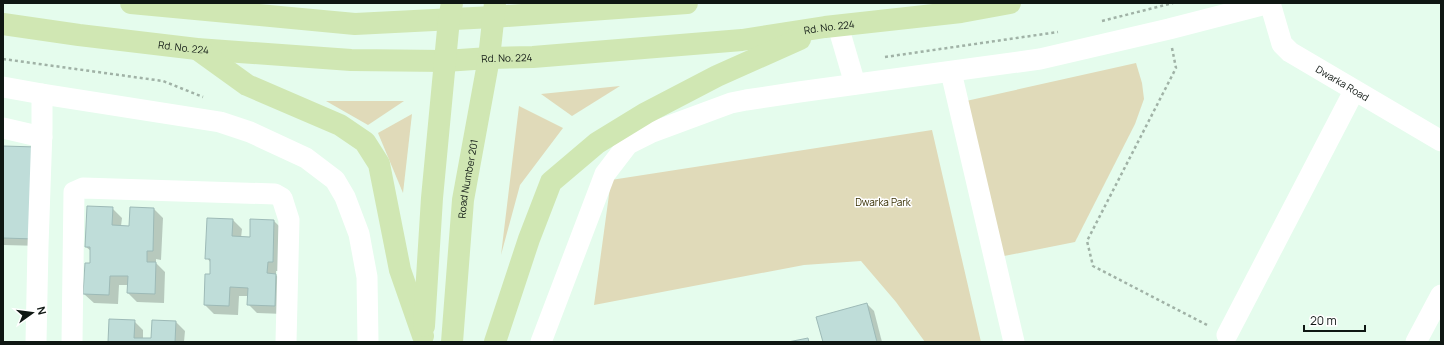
<svg xmlns="http://www.w3.org/2000/svg" width="1444" height="345" viewBox="0 0 1444 345" font-family="Manrope,sans-serif">
  <rect width="100%" height="100%" fill="#e5fced"/>
  <g fill="#e0dab9">
    <path d="M1136,63L1142,83L1144,99L1135,124L1075,242L999,257L966,101Z"/>
    <path d="M620,86L572,116L541,94Z"/>
    <path d="M326,101H404L368,125Z"/>
    <path d="M519,106L563,128L520,185L501,255Z"/>
    <path d="M412,114L403,193L378,133Z"/>
    <path d="M932,130L981,342H925L896,302L861,261L804,265L594,305L611,180Z"/>
  </g>
  <g fill="#0003">
    <path d="M3,147L42,246L3,245Z"/>
    <path d="M112,208L122,218L121,226L130,227L154,209L163,218L161,260L156,259V263L165,272L164,303L137,302L128,293V285H119L118,304L94,303L84,294L91,264V251L86,247Z"/>
    <path d="M233,220L242,229L241,238H251L274,221L283,230L282,271H276V275L285,284L284,314L257,313L248,304V296H239L238,315L214,314L205,305L211,275V263L207,258Z"/>
    <path d="M867,304L874,311L882,342H824Z"/>
    <path d="M134,321L143,330V339H152L176,322L185,331L184,342H109Z"/>
  </g>
  <g fill="#bfddd9" stroke="#9dbab7">
    <path d="M3,146L37,147L35,239L3,238Z"/>
    <path d="M87,206L113,207L112,225L129,226L130,207L154,208L153,251H147V262H156L155,294L127,293L128,276H110L109,295L83,294L85,263H90V247H85Z"/>
    <path d="M207,218L233,219L232,236L250,237V219L274,220L273,262H268L267,273L276,274L275,306L247,305L248,288L230,287L229,306L204,305L205,274H210V259H205Z"/>
    <path d="M867,303L877,342H823L816,317Z"/>
    <path d="M109,319L135,320L134,338H151L152,320L176,321L175,342H108Z"/>
    <path d="M808,338L809,342H788Z"/>
  </g>
  <g fill="none" stroke-linecap="round" stroke-linejoin="round">
    <g stroke="#a0b2a6" stroke-width="2.5" stroke-dasharray="3 3" stroke-linecap="butt">
      <path d="M1102,21L1173,3"/>
      <path d="M1172,48L1176,68L1087,241L1093,266L1209,326"/>
      <path d="M885,57L1058,32"/>
      <path d="M3,59L163,81L203,97"/>
    </g>
    <g stroke="#fff" stroke-width="21">
      <path id="s1" d="M1270,3L1282,44L1290,52L1441,141"/>
      <path d="M838,26L855,84"/>
      <path d="M951,72L1014,342"/>
      <path d="M3,87L42,94L220,122L250,132L306,158L335,180L345,197L359,234L367,277L368,342"/>
      <path d="M3,128L42,137"/>
      <path d="M1227,335L1354,91"/>
      <path d="M36,342L38,246L42,130V94"/>
      <path d="M72,342L74,192L83,188L275,194L282,198L289,220L286,342"/>
      <path d="M541,342L605,174L628,144L650,133L731,103L746,100L799,92L1040,59L1169,29L1270,3"/>
      <path d="M1416,342L1441,295"/>
    </g>
    <g stroke="#d0e7b3" stroke-width="22">
      <path d="M131,3L355,24L493,17L687,3"/>
      <path id="s2" d="M3,24L79,35L197,49L351,60L445,61L489,58L533,57L742,40L825,27L961,12L1010,3"/>
      <path d="M197,49L247,85L340,125L365,142L379,164L400,270L423,336"/>
      <path d="M424,326L432,198L445,61L449,19L452,3"/>
      <path id="s3" d="M452,342L463,200L489,58L495,3"/>
      <path d="M495,342L529,239L551,182L597,143L646,113L717,76L800,39"/>
    </g>
  </g>
  <g text-anchor="middle" dominant-baseline="central" stroke-width="3" stroke-linejoin="round" paint-order="stroke">
    <g font-size="10" fill="#0f1713" stroke="#fff">
      <text stroke="none"><textPath href="#s2" startOffset="830">Rd. No. 224</textPath></text>
      <text stroke="none"><textPath href="#s2" startOffset="182">Rd. No. 224</textPath></text>
      <text stroke="none"><textPath href="#s2" startOffset="506">Rd. No. 224</textPath></text>
      <text stroke="none"><textPath href="#s1" startOffset="115">Dwarka Road</textPath></text>
      <text stroke="none"><textPath href="#s3" startOffset="164">Road Number 201</textPath></text>
    </g>
    <g font-size="10" fill="#382f02" stroke="#fff">
      <text x="883" y="202">Dwarka Park</text>
    </g>
  </g>
  <rect width="1444" height="345" fill="none" stroke="#0f1713" stroke-width="8"/>
  <g transform="translate(32 313) rotate(76)" stroke="#ffffff" stroke-width="3" paint-order="stroke">
  <path d="M0-3L7 15L0 10L-7 15Z" fill="#0f1713"/>
  <text y="-6" font-size="11" font-weight="bold" text-anchor="middle" fill="#0f1713">N</text>
  </g>
  <path d="M1304 325v6h61v-6" fill="none" stroke="#0f1713" stroke-width="2"/>
  <text x="1310" y="325" font-size="12" fill="#0f1713" stroke="#ffffff" stroke-width="3" paint-order="stroke">20 m</text>
</svg>
